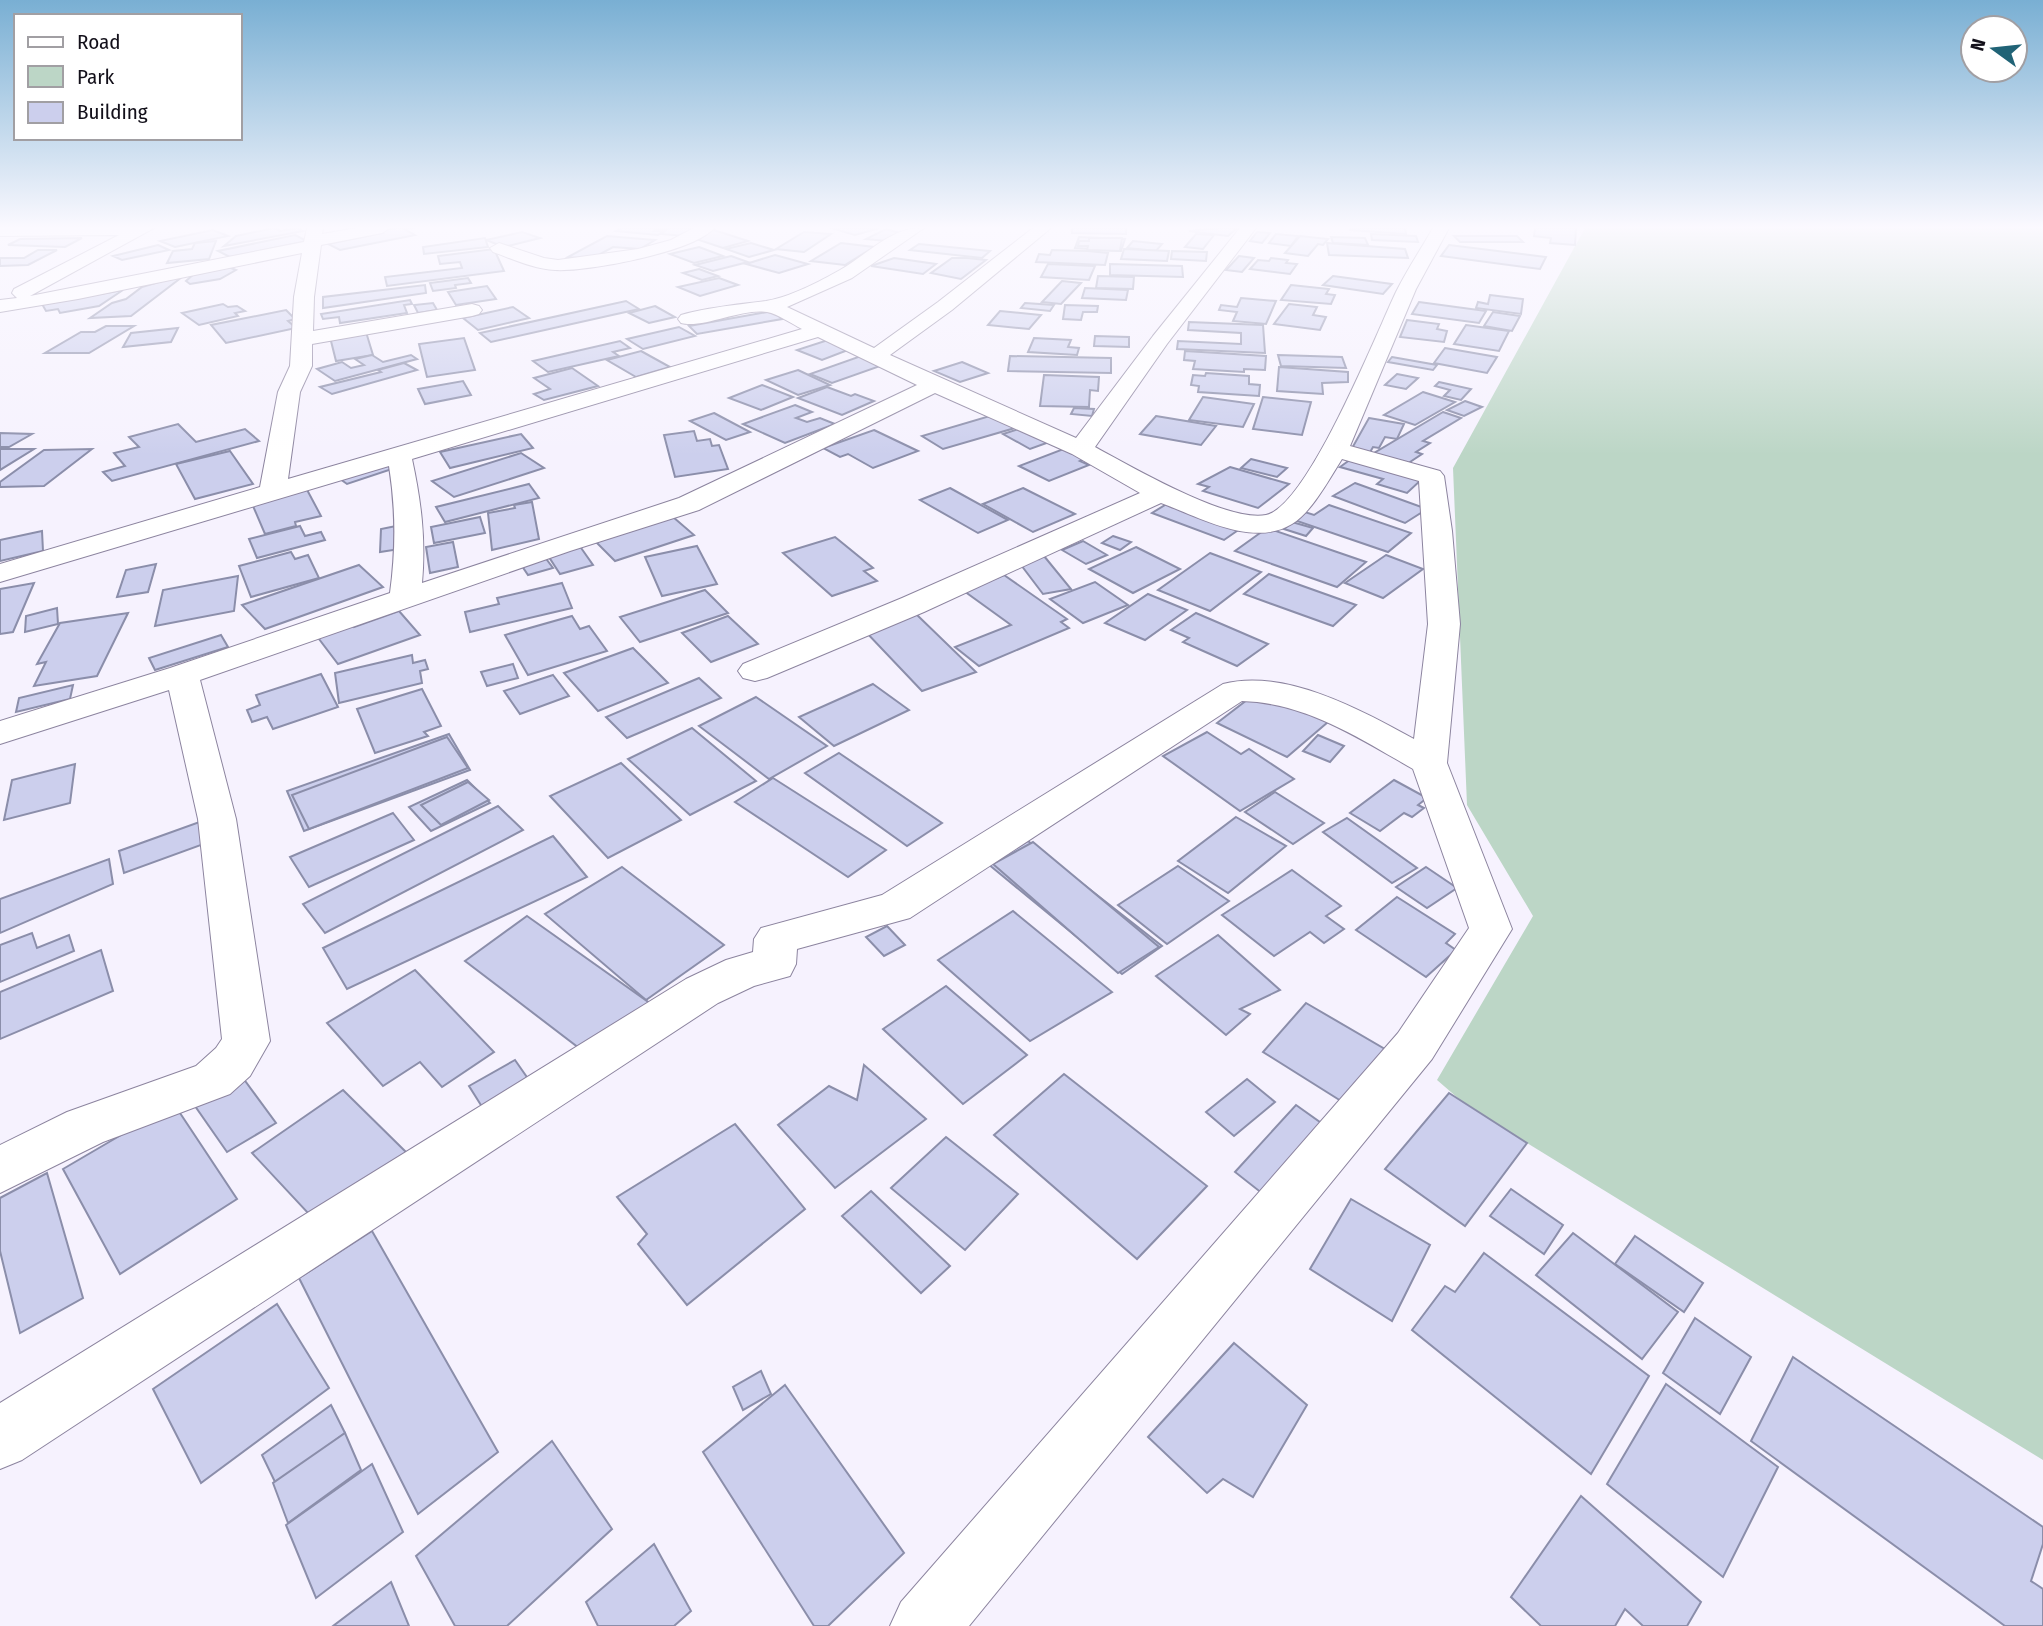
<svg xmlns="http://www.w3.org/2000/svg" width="2043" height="1626" viewBox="0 0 2043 1626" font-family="'Fira Sans Condensed',sans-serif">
  <rect width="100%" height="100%" fill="#f6f2fe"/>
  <path fill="#bcd6c6" d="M1585,228H2043V1460L1527,1143L1459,1099L1437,1080L1533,916L1467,805L1453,468Z"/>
  <g fill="#cccfed" stroke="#8b8eaa" stroke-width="2">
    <path d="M274,228L280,231L298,228L303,231L224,246L236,236Z"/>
    <path d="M396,228H414L404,229L415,235L340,250L328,244L382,233L378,231Z"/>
    <path d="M621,228H658L654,231H663L658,235L616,231Z"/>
    <path d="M662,228H694L685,236L661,234L666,230H659Z"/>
    <path d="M831,228H880L855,235Z"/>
    <path d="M1072,228H1126V234L1072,233Z"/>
    <path d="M1220,228H1237L1228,236L1189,231Z"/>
    <path d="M1350,228H1405L1406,234L1350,230Z"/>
    <path d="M1535,228H1576L1575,245L1550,243L1551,238L1534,236Z"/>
    <path d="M886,229L900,233L887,241L866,239Z"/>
    <path d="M213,230L228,236L175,247L160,241Z"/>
    <path d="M714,230L748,241L723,248L693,238Z"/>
    <path d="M522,232L540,238L504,247L486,240Z"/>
    <path d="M804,232L831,234L804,252L776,249Z"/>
    <path d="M1257,232L1270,233L1262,243L1250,241Z"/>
    <path d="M1196,234L1214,235L1203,249L1185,247Z"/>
    <path d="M1276,234L1298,236L1291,246L1269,243Z"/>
    <path d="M1371,234L1416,236L1418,242L1372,240Z"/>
    <path d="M295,235L307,241L230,257L218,251Z"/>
    <path d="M607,236L655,240L640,249L613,247L591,259L568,257Z"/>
    <path d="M1300,236L1328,239L1323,245L1318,244L1308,256L1285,253Z"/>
    <path d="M1454,236H1517L1523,242H1460Z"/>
    <path d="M1079,237L1125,239L1121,251L1075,248Z"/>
    <path d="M1331,237L1365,238L1368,245L1333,243Z"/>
    <path d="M82,238L65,247L8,245L20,239Z"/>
    <path d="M485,238L488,247L424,254L423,247Z"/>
    <path d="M1089,238H1122L1120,251L1087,250L1088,246H1078L1079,241H1089Z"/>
    <path d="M216,241L209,259L167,263L173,251L192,249L195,243Z"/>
    <path d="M1133,241L1162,244L1156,251L1127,248Z"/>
    <path d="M751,243L774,250L749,257L726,249Z"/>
    <path d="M841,243L874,247L845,265L811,261Z"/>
    <path d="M1327,243L1405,249L1408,258L1329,255Z"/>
    <path d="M919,244L990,251L982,258L910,250Z"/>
    <path d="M158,245L169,250L122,260L113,256Z"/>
    <path d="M1449,245L1546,257L1540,269L1441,256Z"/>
    <path d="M699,247L723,256L694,263L670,254Z"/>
    <path d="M494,249L504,271L387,286L385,277L462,268L460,262L440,264L438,256Z"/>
    <path d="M1124,249L1169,251L1167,261L1121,259Z"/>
    <path d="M38,250H57L28,265L0,266V258H24Z"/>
    <path d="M1052,250L1088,251L1108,253L1105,265L1036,262L1039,254L1050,255Z"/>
    <path d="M1172,251L1207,252L1206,261L1171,259Z"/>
    <path d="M775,255L808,264L779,273L746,264Z"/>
    <path d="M731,256L748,262L713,271L695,265Z"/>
    <path d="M1239,256L1254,258L1242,272L1226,270Z"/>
    <path d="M894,258L936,264L923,274L871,266Z"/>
    <path d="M952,258H967L986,260L961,279L931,273Z"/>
    <path d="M1271,258L1288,260L1286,263L1297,264L1290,274L1250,269L1258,260L1269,261Z"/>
    <path d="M1048,264L1095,266L1089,280L1041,277Z"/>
    <path d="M1110,264L1182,266L1183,277L1110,275Z"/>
    <path d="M226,266L236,270L220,279L190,284L186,281L195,273Z"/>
    <path d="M699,269L718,276L702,280L683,273Z"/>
    <path d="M186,274L131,316L90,318L112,303L126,299L142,287Z"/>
    <path d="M1098,276L1134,277L1133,289L1096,288Z"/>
    <path d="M1333,276L1392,284L1383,294L1323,285Z"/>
    <path d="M468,278L471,283L455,285L456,288L433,291L430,283Z"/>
    <path d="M719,278L738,285L700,296L678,287Z"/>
    <path d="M1062,281L1081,283L1061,304L1042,302Z"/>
    <path d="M425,285L426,293L323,308V297Z"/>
    <path d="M1291,285L1329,289L1326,294L1335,295L1331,304L1281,300Z"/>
    <path d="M487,286L496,299L456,305L448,292Z"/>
    <path d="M1085,288L1128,290L1126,300L1082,298Z"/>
    <path d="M123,290L99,306L60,313L58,309L46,311L42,304Z"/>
    <path d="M1490,295L1523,299L1521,314L1476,308L1478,302L1488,304Z"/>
    <path d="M1241,298L1276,301L1266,324L1233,321L1237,312L1219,310L1221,305L1237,307Z"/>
    <path d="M410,300L412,304L404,305L407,313L340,323L339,317L323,319L321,314Z"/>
    <path d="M626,301L639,309L491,342L480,333Z"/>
    <path d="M1419,302L1486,311L1479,323L1412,314Z"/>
    <path d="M433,303L437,310L418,313L414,305Z"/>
    <path d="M1025,303L1054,305L1050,311L1021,308Z"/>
    <path d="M223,304L228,307L237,306L245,311L235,313L238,316L199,325L182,313Z"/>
    <path d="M1289,304L1317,307L1313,315L1326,317L1320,330L1274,324Z"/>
    <path d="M1065,305L1098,306L1097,312H1083L1081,320L1063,319Z"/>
    <path d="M655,306L675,317L649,323L629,313Z"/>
    <path d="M513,307L529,318L478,330L463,318Z"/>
    <path d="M286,310L295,319L288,321L296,328L226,343L211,325Z"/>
    <path d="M773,311L782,319L697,334L689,326Z"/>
    <path d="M1000,311L1041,315L1029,329L988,325Z"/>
    <path d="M1493,312L1520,316L1512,331L1484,326Z"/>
    <path d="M1407,320L1439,324L1437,329L1447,331L1444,342L1400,337Z"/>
    <path d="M1189,322L1263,325L1265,353L1177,349L1178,341L1241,344V333L1188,330Z"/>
    <path d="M1466,325L1509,331L1499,351L1454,344Z"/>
    <path d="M106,326H134L89,353H45L81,332H95Z"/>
    <path d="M679,327L695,336L643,349L627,339Z"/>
    <path d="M178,328L171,342L123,347L131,333Z"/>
    <path d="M366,332L373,355L336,361L330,337Z"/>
    <path d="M1095,336L1129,337V347L1094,346Z"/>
    <path d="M464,338L475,370L427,377L419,344Z"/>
    <path d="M1034,338L1071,340L1068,347L1079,348L1077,355L1028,352Z"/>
    <path d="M828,340L853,348L822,360L797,350Z"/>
    <path d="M620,341L630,348L613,352L619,356L548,372L533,361Z"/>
    <path d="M1445,348L1497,357L1487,373L1434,363Z"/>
    <path d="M641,351L670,367L636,377L607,360Z"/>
    <path d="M1185,351L1266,356L1265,370L1244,369V372L1193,369L1195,361L1184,360Z"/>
    <path d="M372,355L383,362L411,355L417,359L335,381L317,369L342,362L351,368L364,365L355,359Z"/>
    <path d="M1278,355L1342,357L1346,368L1281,366Z"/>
    <path d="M861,356L883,365L832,383L810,374Z"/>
    <path d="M1010,356L1111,358V373L1008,371Z"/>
    <path d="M1392,357L1437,365L1433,370L1388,362Z"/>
    <path d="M962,362L988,373L960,382L934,371Z"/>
    <path d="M404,363L417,370L332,394L320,387L381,372L378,370Z"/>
    <path d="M1279,367L1348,372V382L1322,383L1323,394L1277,391Z"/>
    <path d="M572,368L598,386L544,400L534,394L550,389L534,378Z"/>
    <path d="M798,370L830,385L798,395L766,380Z"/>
    <path d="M1206,373L1249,376V384L1260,385L1259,396L1198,392L1199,386L1191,385L1193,375L1205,376Z"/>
    <path d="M1397,374L1418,378L1406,389L1385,385Z"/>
    <path d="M1044,375L1099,377L1098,391L1090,390L1089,407L1040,406Z"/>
    <path d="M463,381L471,395L425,404L418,389Z"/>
    <path d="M1439,382L1471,389L1461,400L1444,396L1450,390L1435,386Z"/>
    <path d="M762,385L793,397L761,410L729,398Z"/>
    <path d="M827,387L851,396L855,394L874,401L842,415L798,398Z"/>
    <path d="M1423,392L1455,402L1415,425L1384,415Z"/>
    <path d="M1203,397L1254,404L1243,427L1189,420Z"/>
    <path d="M1263,397L1311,402L1302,435L1253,429Z"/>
    <path d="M1465,401L1482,407L1464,416L1447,410Z"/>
    <path d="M795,405L812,412L796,418L807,422L820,418L835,424L785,443L743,424Z"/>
    <path d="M1074,408L1094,409L1092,416L1071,414Z"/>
    <path d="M1010,410L1032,423L943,449L922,436Z"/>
    <path d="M1443,412L1461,418L1423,441L1430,443L1416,452L1422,454L1407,464L1374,453Z"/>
    <path d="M714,413L750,432L726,440L690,421Z"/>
    <path d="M1156,416L1216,426L1201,445L1140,434Z"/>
    <path d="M1369,418L1404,424L1397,439L1385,437L1379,448L1373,447L1369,454L1351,450Z"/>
    <path d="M178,424L196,442L245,429L259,441L112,481L103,472L125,466L114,453L139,447L129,437Z"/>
    <path d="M1025,427L1052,441L1030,449L1003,434Z"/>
    <path d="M874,430L918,451L873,468L848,454L840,457L823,448Z"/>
    <path d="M694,431L697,441L710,439L712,446L719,445L728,469L675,477L664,435Z"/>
    <path d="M0,433L32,434L9,447H0Z"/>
    <path d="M521,434L533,448L450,468L440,452Z"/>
    <path d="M1066,448L1087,458L1080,461L1089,465L1049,481L1019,466Z"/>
    <path d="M0,449H34L0,470Z"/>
    <path d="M92,449L44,486L0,487V482L44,450Z"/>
    <path d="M230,451L253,484L195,499L176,464Z"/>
    <path d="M521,453L544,468L454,497L432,481Z"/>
    <path d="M1251,459L1287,468L1277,477L1241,468Z"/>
    <path d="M1351,459L1422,479L1407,493L1377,484L1383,479L1340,467Z"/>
    <path d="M386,460L398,467L347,484L336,476Z"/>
    <path d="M1230,467L1289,484L1258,508L1203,491L1209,487L1198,484Z"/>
    <path d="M1355,483L1427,509L1405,523L1333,496Z"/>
    <path d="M529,484L539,498L445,522L436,507Z"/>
    <path d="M305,486L321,516L295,522L296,526L265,534L250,499Z"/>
    <path d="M950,488L1008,520L978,533L920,500Z"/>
    <path d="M1023,488L1075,514L1033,532L983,504Z"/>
    <path d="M1173,500L1244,526L1224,540L1152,513Z"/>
    <path d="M532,502L539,539L492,550L488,513L515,508L514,505Z"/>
    <path d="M1329,505L1411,533L1388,552L1294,520L1305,512L1314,515Z"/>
    <path d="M480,517L485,533L434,543L431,527Z"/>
    <path d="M673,517L694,535L615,561L595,541Z"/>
    <path d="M1292,522L1313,528L1306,536L1284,529Z"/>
    <path d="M401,525L400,549L380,552L381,529Z"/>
    <path d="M300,526L305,536L321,532L325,540L257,558L249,539Z"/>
    <path d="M1267,528L1366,562L1337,587L1235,551Z"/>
    <path d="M42,531L43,551L0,561V540Z"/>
    <path d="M1113,536L1131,542L1120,550L1102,543Z"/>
    <path d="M835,537L873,568L864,571L877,581L832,596L783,553Z"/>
    <path d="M1083,541L1107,555L1086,564L1062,550Z"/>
    <path d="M453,542L458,567L430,573L426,547Z"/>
    <path d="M579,545L593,565L560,574L547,554Z"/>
    <path d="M697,546L717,584L662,596L645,557Z"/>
    <path d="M1136,547L1180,569L1133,593L1089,569Z"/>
    <path d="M291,552L295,559L308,555L319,578L251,597L239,566Z"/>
    <path d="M1210,553L1261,572L1210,611L1158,590Z"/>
    <path d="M1386,555L1423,569L1383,598L1345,583Z"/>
    <path d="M544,556L553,568L528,575L520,563Z"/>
    <path d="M1044,556L1071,589L1043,594L1018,561Z"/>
    <path d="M156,564L148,592L117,597L126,570Z"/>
    <path d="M359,565L383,587L265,629L242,605Z"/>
    <path d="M1269,574L1356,605L1333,626L1244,594Z"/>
    <path d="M1004,575L1067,619L1061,622L1069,628L979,666L955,647L1011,625L964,591Z"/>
    <path d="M238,576L234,611L155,626L163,590Z"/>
    <path d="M1095,582L1128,605L1083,623L1050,599Z"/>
    <path d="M34,583L13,632L0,634V589Z"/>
    <path d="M562,583L572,608L470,632L465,612L499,604L497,598Z"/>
    <path d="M705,590L728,613L640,642L620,617Z"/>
    <path d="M1148,594L1187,610L1145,640L1105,623Z"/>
    <path d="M57,608L58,624L25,632L26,616Z"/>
    <path d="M399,611L420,635L338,664L316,635L351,623L354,627Z"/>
    <path d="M914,612L976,672L922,691L863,629Z"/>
    <path d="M128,613L97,676L34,686L46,662L37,664L60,623Z"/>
    <path d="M1196,613L1268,644L1237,666L1183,642L1189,638L1171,630Z"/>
    <path d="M572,616L580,629L589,626L607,651L528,675L505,635Z"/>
    <path d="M728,616L758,644L711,662L682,633Z"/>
    <path d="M221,635L228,647L155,670L149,658Z"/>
    <path d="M633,648L668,683L598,711L564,673Z"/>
    <path d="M412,655L413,663L425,660L428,669L420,671L422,683L339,703L335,673Z"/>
    <path d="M513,664L518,678L487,686L481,672Z"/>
    <path d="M321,674L338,707L273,729L267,717L252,722L247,710L260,705L256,695Z"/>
    <path d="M553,675L569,696L520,714L504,691Z"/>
    <path d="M699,678L721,698L627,738L606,717Z"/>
    <path d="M873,684L909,710L834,746L799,717Z"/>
    <path d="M73,685L70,699L16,712L19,698Z"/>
    <path d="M422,689L441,726L424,732L428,736L375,753L357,709Z"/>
    <path d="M1260,690L1328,722L1287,757L1217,723Z"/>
    <path d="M756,697L827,746L769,779L699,726Z"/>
    <path d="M692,728L756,781L690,815L628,759Z"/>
    <path d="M1207,732L1241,754L1249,749L1294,779L1240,811L1163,756Z"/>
    <path d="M449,734L470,770L304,831L287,791Z"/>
    <path d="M1318,735L1344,746L1330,762L1303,751Z"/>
    <path d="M447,737L468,768L309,829L292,795Z"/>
    <path d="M839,753L942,823L907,846L805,773Z"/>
    <path d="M621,763L681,820L608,858L550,796Z"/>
    <path d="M75,764L70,803L4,820L12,780Z"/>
    <path d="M773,778L886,850L848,877L735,802Z"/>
    <path d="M467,780L490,803L431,831L409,807Z"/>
    <path d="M1394,780L1427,798L1418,805L1424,808L1412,817L1404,813L1380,831L1350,813Z"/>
    <path d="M468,782L489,800L441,825L421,805Z"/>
    <path d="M1275,792L1324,823L1293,844L1245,812Z"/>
    <path d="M498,806L523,830L325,933L303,904Z"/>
    <path d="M393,813L414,840L309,887L290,857Z"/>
    <path d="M1236,817L1286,846L1228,893L1178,861Z"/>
    <path d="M1347,818L1417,868L1392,883L1323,832Z"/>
    <path d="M205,820L212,841L124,873L119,851Z"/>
    <path d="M553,836L587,877L347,989L323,948Z"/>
    <path d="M1028,841L1162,946L1122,974L988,864Z"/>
    <path d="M1033,842L1159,947L1118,973L993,864Z"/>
    <path d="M109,859L113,884L0,933V899Z"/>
    <path d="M1178,866L1229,901L1167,944L1118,905Z"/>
    <path d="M622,867L724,945L646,1000L545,914Z"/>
    <path d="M1426,867L1457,888L1427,908L1396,887Z"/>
    <path d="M1292,870L1341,906L1326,916L1344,929L1324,943L1310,932L1274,956L1222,915Z"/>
    <path d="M1397,897L1455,934L1446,943L1456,950L1426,977L1356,930Z"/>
    <path d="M1013,911L1112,992L1030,1041L938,960Z"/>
    <path d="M527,916L651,1004L579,1048L465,961Z"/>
    <path d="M887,926L905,945L884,956L866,937Z"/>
    <path d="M32,933L37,948L69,935L74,951L0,982V945Z"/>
    <path d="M1218,935L1280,990L1240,1009L1250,1014L1226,1035L1156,976Z"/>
    <path d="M101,950L113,991L0,1039V992Z"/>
    <path d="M415,970L494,1052L442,1087L420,1062L383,1086L327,1023Z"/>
    <path d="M946,986L1027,1055L963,1104L883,1029Z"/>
    <path d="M1306,1003L1390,1052L1349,1106L1263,1052Z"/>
    <path d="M515,1060L531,1083L484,1110L469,1086Z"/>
    <path d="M864,1065L926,1119L835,1188L778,1125L829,1086L857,1100Z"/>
    <path d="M1064,1074L1207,1186L1137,1259L994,1135Z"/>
    <path d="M243,1078L276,1123L227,1152L195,1106Z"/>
    <path d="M1247,1079L1275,1102L1234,1136L1206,1112Z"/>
    <path d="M343,1090L409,1155L321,1227L252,1153Z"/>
    <path d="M1449,1093L1527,1143L1465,1226L1385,1169Z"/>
    <path d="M174,1104L237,1199L120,1274L63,1169Z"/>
    <path d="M1296,1105L1324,1125L1263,1194L1235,1172Z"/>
    <path d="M735,1124L805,1209L687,1305L638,1244L647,1234L617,1197Z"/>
    <path d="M946,1137L1018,1194L965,1250L891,1188Z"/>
    <path d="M47,1173L83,1298L20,1333L0,1251V1198Z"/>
    <path d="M1511,1189L1563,1225L1544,1254L1490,1216Z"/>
    <path d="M871,1191L950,1266L921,1293L842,1216Z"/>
    <path d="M1351,1199L1430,1245L1392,1321L1310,1269Z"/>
    <path d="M372,1231L498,1452L418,1514L299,1278Z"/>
    <path d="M1573,1233L1678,1312L1642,1359L1536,1275Z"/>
    <path d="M1635,1236L1703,1283L1684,1312L1615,1264Z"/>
    <path d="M1484,1253L1649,1376L1591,1474L1412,1330L1445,1286L1455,1292Z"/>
    <path d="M277,1304L329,1388L201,1483L153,1389Z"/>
    <path d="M1695,1318L1751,1357L1720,1414L1663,1373Z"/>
    <path d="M1234,1343L1307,1405L1253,1497L1223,1479L1207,1493L1148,1437Z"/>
    <path d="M1793,1357L2043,1527V1544L2031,1581L2043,1589V1626H2005L1751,1441Z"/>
    <path d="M761,1371L771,1394L743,1410L733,1387Z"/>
    <path d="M1666,1384L1778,1467L1723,1577L1607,1484Z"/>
    <path d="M785,1385L904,1553L828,1626H814L703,1452Z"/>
    <path d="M331,1405L345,1433L276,1484L262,1455Z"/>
    <path d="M345,1433L361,1470L288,1523L273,1483Z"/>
    <path d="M552,1441L612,1529L507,1626H455L416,1556Z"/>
    <path d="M372,1464L403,1532L316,1598L286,1525Z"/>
    <path d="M1581,1496L1701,1602L1687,1626H1643L1625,1609L1615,1626H1541L1511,1597Z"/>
    <path d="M654,1544L691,1611L674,1626H598L586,1602Z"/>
    <path d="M391,1582L409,1626H333Z"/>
  </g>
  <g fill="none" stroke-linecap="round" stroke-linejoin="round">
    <defs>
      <g id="minor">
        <path d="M0,228H154L30,296L304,242L307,228H323L322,234L357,228H390L382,233L321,245L314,297L313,331L472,304L479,306L482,310L479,314L472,316L312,344V366L300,392L288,479L802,329C792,324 778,314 767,312C742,308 702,329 681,323L678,319L681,315C710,307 736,305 766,301C790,297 819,282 840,270C867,255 892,226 924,228L852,278L787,307L874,348L938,302L1033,228H1051L952,310L890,355L1076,438L1153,336L1240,228H1256L1167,344L1095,447C1130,466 1228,523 1266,515C1308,506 1376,334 1396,292C1407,270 1421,249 1433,228H1449L1416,289L1350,446L1440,471L1444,476L1452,531L1460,624L1447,763L1512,929L1432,1059L969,1626H890L901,1602L1398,1033L1469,928L1413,769C1359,738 1306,703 1242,701L910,918L797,949L796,964L790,976L754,986L718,1003L22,1460L0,1469V1403L686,979L726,960L753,952L754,939L761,928L882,895L1223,684C1285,668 1361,710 1414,739L1428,624L1419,481L1342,459C1330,478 1311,513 1292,524C1253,548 1199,517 1161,503L924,612L767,678L755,681L743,678L738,671L743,664L902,598L1140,493L1072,454L935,393L699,510L570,551L200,680L236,819L270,1041L250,1076L230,1094L103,1142L0,1193V1145L67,1112L196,1066L216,1048L222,1039L198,819L169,690L0,744V721L170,668L390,593C396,549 396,510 389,466L0,582V564L260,487L278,392L290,366L294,297L302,253L78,299L0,312V300L17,298L12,293L14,289L119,235L0,236ZM818,337L917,385L679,498L422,583C426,539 421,501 412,459Z"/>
        <path d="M694,228H714C694,252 587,272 555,270C533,269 513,259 493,252L490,248L499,243L544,258L558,260L638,249L671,240Z"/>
      </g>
    </defs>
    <use href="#minor" stroke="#8c849f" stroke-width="2"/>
    <use href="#minor" fill="#fff" fill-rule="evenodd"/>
  </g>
  <linearGradient id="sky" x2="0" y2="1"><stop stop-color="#79afd3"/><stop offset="0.5" stop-color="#fbf9ff"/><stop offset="1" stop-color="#fbf9ff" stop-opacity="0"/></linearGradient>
  <rect width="2043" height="455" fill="url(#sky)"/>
  <rect x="14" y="14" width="228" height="126" fill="#ffffff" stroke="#a19fa3" stroke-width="2"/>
  <rect x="28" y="37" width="35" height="10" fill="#ffffff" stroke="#a19fa3" stroke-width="2"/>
  <text x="77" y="49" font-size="21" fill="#13101a">Road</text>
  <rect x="28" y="66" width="35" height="21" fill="#bcd6c6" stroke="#a19fa3" stroke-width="2"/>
  <text x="77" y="84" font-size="21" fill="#13101a">Park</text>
  <rect x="28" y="102" width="35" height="21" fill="#cccfed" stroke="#a19fa3" stroke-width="2"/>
  <text x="77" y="119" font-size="21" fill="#13101a">Building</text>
  <g transform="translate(1994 49) rotate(285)"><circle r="33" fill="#ffffff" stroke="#a19fa3" stroke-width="2"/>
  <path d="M0-5L12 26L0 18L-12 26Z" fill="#206376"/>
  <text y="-10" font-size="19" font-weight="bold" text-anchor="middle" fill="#13101a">N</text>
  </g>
</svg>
